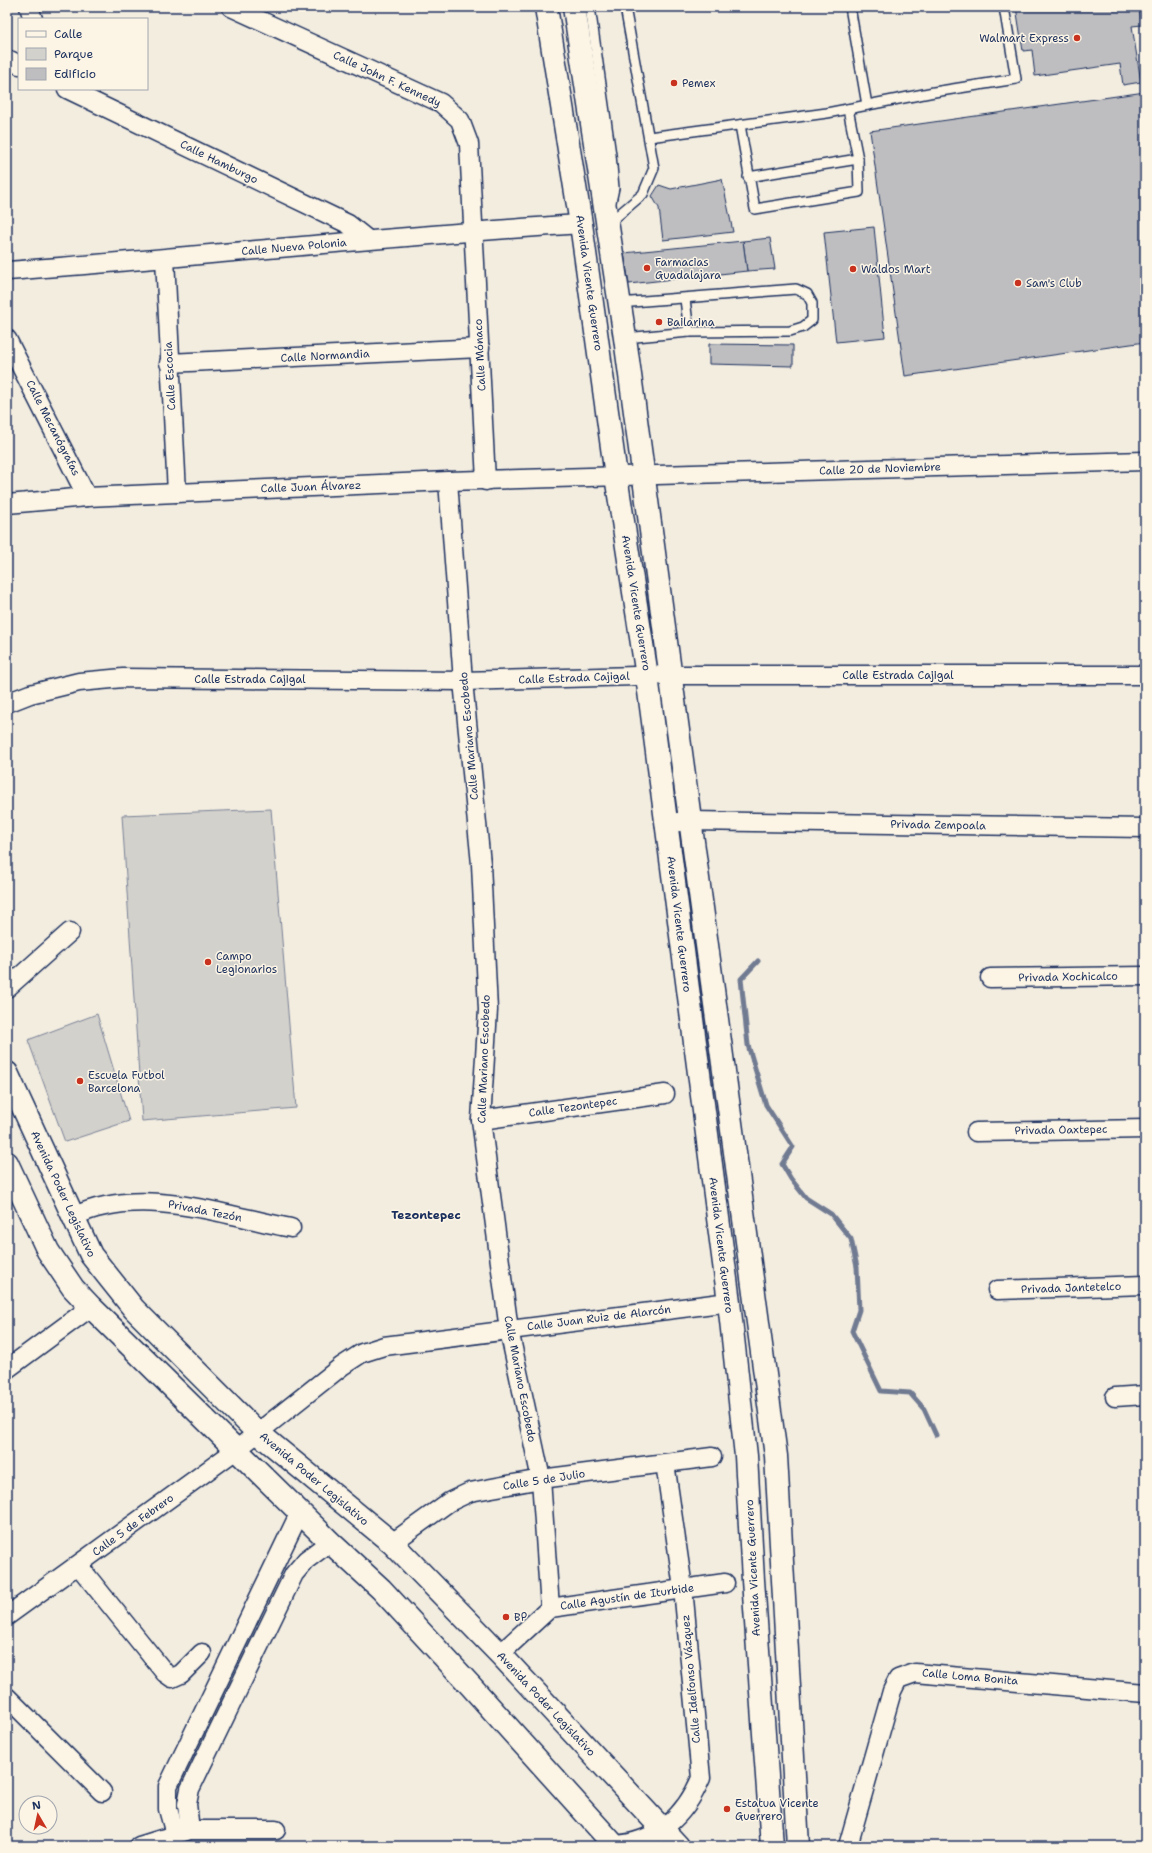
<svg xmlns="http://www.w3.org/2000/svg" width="1152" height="1853" viewBox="0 0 1152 1853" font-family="'Shantell Sans',sans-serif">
  <rect width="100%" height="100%" fill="#f3ede0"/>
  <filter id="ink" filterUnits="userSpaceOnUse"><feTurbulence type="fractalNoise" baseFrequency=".025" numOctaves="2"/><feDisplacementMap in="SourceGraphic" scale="8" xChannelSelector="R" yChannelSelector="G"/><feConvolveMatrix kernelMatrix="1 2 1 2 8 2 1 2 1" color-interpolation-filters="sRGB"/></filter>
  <g filter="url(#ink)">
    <g fill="#d3d1cc" stroke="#778095">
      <path d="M271,809L296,1108L142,1121L122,815Z"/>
      <path d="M97,1014L129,1121L65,1142L28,1040Z"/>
    </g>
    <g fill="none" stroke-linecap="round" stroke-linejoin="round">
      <path stroke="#707a91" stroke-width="5" d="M758,961L741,979L748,1045L766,1105L793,1147L782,1164L791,1179L806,1198L831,1214L851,1239L857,1267L859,1310L852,1331L881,1391L910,1393L924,1409L936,1435"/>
    </g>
    <g fill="#bebec0" stroke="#1b2f5e">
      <path d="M1016,7H1139L1142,25L1132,26L1141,82L1123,85L1120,64L1035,76L1032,50L1023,51Z"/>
      <path d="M1145,92V342L905,376L870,131Z"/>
      <path d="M722,179L733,232L663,240L659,208L652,196L659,185L671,189Z"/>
      <path d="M874,227L885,337L836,342L824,232Z"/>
      <path d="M770,238L775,269L747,271L743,241Z"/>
      <path d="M743,241L747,271L629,284L624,253Z"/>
      <path d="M709,344L793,345V366L709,364Z"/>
    </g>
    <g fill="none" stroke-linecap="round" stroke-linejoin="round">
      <defs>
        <g id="service">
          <path d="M590,7L611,155L614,188L611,202"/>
          <path d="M850,7L867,105"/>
          <path d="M740,125L755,209L859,192L858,159L848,109"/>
          <path d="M649,137L827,113L934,92L1016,79L1004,7"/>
          <path d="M748,177L858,159"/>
          <path d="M609,223L643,194L654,168L625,7"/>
          <path d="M685,299L689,332"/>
          <path d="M619,303L796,289L807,294L812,303V320L803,327L790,331L689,332L625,338"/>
        </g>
        <g id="minor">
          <path d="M29,7L33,19"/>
          <path d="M231,7L441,103L460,120L469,144L486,481"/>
          <path d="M7,62L12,61L19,65"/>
          <path d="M67,89L348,224L368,240"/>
          <path d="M165,259L177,493"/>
          <path d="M7,271C198,257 389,236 581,224"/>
          <path d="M7,339L87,497"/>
          <path d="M169,363L480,348"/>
          <path d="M448,481L463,681L481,864L488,1010L481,1120L509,1330L541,1479L550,1608"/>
          <path d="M7,504L87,497L448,481L1145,461"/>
          <path d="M7,703L30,694L79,682L123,678L463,681L671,675H1145"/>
          <path d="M666,823L691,821L1145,828"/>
          <path d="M990,978L1145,976"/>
          <path d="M7,988L70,932"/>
          <path d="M481,1120L665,1094"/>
          <path d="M976,1132L1145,1129"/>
          <path d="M73,1217C139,1184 223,1215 291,1228"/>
          <path d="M997,1290L1145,1285"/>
          <path d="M7,1369L91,1307"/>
          <path d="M1115,1397L1145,1395"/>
          <path d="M392,1543L449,1502L470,1492L541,1479L712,1457"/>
          <path d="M78,1565L165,1673L172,1678L181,1674L202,1653"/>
          <path d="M7,1616L236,1450L342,1366L362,1353L384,1346L729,1302"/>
          <path d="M500,1654L550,1608L725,1583"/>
          <path d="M7,1697L102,1792"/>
          <path d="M190,1830L187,1804L190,1789L294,1574L306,1560L330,1542"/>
          <path d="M175,1834L168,1809V1786L300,1512"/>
          <path d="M614,1845C656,1843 685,1816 701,1778L683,1588L665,1463"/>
          <path d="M139,1846L190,1830H276"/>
          <path d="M848,1846L892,1691L898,1679L915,1673L1145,1693"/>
        </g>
        <g id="secondary">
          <path d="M546,7L581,224L616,476L647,676L729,1302L746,1456L753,1580L772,1846"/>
          <path d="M574,7L625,338L776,1456L798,1846"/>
          <path d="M7,1073L91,1255L134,1309L257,1432L392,1543L500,1654L678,1846"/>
          <path d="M7,1163L48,1251L73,1288L91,1307L330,1542L381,1589L470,1685L615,1846"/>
        </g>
      </defs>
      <use href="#service" stroke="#1b2f5e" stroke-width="12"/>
      <use href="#minor" stroke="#1b2f5e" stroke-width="21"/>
      <use href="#secondary" stroke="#1b2f5e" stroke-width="25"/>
      <use href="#service" stroke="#fcf5e5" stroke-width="9"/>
      <use href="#minor" stroke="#fcf5e5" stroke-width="18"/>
      <use href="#secondary" stroke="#fcf5e5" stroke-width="22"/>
    </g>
  </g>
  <g fill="#c8321e" stroke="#fcf5e5" stroke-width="1.5">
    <circle cx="1077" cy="38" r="4"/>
    <circle cx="674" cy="83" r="4"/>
    <circle cx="647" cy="268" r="4"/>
    <circle cx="853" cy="269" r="4"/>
    <circle cx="1018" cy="283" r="4"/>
    <circle cx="659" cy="322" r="4"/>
    <circle cx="208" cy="962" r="4"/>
    <circle cx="80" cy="1081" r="4"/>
    <circle cx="506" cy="1617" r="4"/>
    <circle cx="727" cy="1809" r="4"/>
  </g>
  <g text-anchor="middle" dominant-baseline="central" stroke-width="3" stroke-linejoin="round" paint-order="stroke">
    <g font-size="11" fill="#1b2f5e" stroke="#fcf5e5" text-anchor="start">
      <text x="1069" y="38" text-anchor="end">Walmart Express</text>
      <text x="682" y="83">Pemex</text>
      <text x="655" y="262">Farmacias<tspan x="655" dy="13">Guadalajara</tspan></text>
      <text x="861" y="269">Waldos Mart</text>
      <text x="1026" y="283">Sam's Club</text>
      <text x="667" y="322">Bailarina</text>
      <text x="216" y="956">Campo<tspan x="216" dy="13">Legionarios</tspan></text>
      <text x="88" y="1075">Escuela Futbol<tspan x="88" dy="13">Barcelona</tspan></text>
      <text x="514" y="1617">BP</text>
      <text x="735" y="1803">Estatua Vicente<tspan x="735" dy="13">Guerrero</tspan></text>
    </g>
    <g font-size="11" fill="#1b2f5e" stroke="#fcf5e5">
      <text transform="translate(387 79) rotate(25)">Calle John F. Kennedy</text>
      <text transform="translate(219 162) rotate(26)">Calle Hamburgo</text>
      <text transform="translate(294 247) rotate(-5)">Calle Nueva Polonia</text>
      <text transform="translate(589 283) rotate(82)">Avenida Vicente Guerrero</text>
      <text transform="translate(480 355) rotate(-93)">Calle Mónaco</text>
      <text transform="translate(325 356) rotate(-3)">Calle Normandia</text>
      <text transform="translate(170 376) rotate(-93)">Calle Escocia</text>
      <text transform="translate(53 428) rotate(63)">Calle Mecanógrafas</text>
      <text transform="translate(880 469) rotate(-2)">Calle 20 de Noviembre</text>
      <text transform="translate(311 487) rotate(-2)">Calle Juan Álvarez</text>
      <text transform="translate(636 603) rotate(81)">Avenida Vicente Guerrero</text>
      <text x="898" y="675">Calle Estrada Cajigal</text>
      <text transform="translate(574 678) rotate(-2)">Calle Estrada Cajigal</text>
      <text x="250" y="679">Calle Estrada Cajigal</text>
      <text transform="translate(469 736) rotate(-95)">Calle Mariano Escobedo</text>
      <text transform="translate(938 825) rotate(1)">Privada Zempoala</text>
      <text transform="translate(679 924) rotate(83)">Avenida Vicente Guerrero</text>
      <text transform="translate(1068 977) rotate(-1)">Privada Xochicalco</text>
      <text transform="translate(484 1059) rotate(-88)">Calle Mariano Escobedo</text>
      <text transform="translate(573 1107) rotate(-8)">Calle Tezontepec</text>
      <text transform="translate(1061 1130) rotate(-1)">Privada Oaxtepec</text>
      <text transform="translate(63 1194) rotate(65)">Avenida Poder Legislativo</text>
      <text transform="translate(205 1211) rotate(11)">Privada Tezón</text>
      <text transform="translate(721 1245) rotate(83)">Avenida Vicente Guerrero</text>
      <text transform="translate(1071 1288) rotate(-2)">Privada Jantetelco</text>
      <text transform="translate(599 1318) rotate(-7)">Calle Juan Ruiz de Alarcón</text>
      <text transform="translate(520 1379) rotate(79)">Calle Mariano Escobedo</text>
      <text transform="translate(314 1479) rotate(40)">Avenida Poder Legislativo</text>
      <text transform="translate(544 1480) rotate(-9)">Calle 5 de Julio</text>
      <text transform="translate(133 1525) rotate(-36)">Calle 5 de Febrero</text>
      <text transform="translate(753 1568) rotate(-93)">Avenida Vicente Guerrero</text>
      <text transform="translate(627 1597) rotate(-8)">Calle Agustín de Iturbide</text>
      <text transform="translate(970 1677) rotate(5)">Calle Loma Bonita</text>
      <text transform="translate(691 1679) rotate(-95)">Calle Idelfonso Vázquez</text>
      <text transform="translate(546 1704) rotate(47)">Avenida Poder Legislativo</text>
    </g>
    <g font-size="12" font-weight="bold" fill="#1b2f5e" stroke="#fcf5e5">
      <text x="426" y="1215">Tezontepec</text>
    </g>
  </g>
  <rect width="1152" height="1853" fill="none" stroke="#fcf5e5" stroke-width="24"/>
  <rect x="12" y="12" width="1128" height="1829" fill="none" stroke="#1b2f5e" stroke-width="1.5" filter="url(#ink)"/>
  <rect x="18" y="18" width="130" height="72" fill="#fcf5e5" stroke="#a2a6af"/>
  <rect x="26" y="31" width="20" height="6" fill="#fcf5e5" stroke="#a2a6af"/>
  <text x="54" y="38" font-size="12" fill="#1b2f5e">Calle</text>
  <rect x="26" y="48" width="20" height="12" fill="#d3d1cc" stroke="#a2a6af"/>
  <text x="54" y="58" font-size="12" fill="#1b2f5e">Parque</text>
  <rect x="26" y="68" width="20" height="12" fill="#bebec0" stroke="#a2a6af"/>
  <text x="54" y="78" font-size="12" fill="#1b2f5e">Edificio</text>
  <g transform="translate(38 1815) rotate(351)"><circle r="19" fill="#fcf5e5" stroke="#a2a6af"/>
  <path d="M0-3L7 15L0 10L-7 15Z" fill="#c8321e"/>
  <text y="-6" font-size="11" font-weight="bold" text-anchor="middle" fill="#1b2f5e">N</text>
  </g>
</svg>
